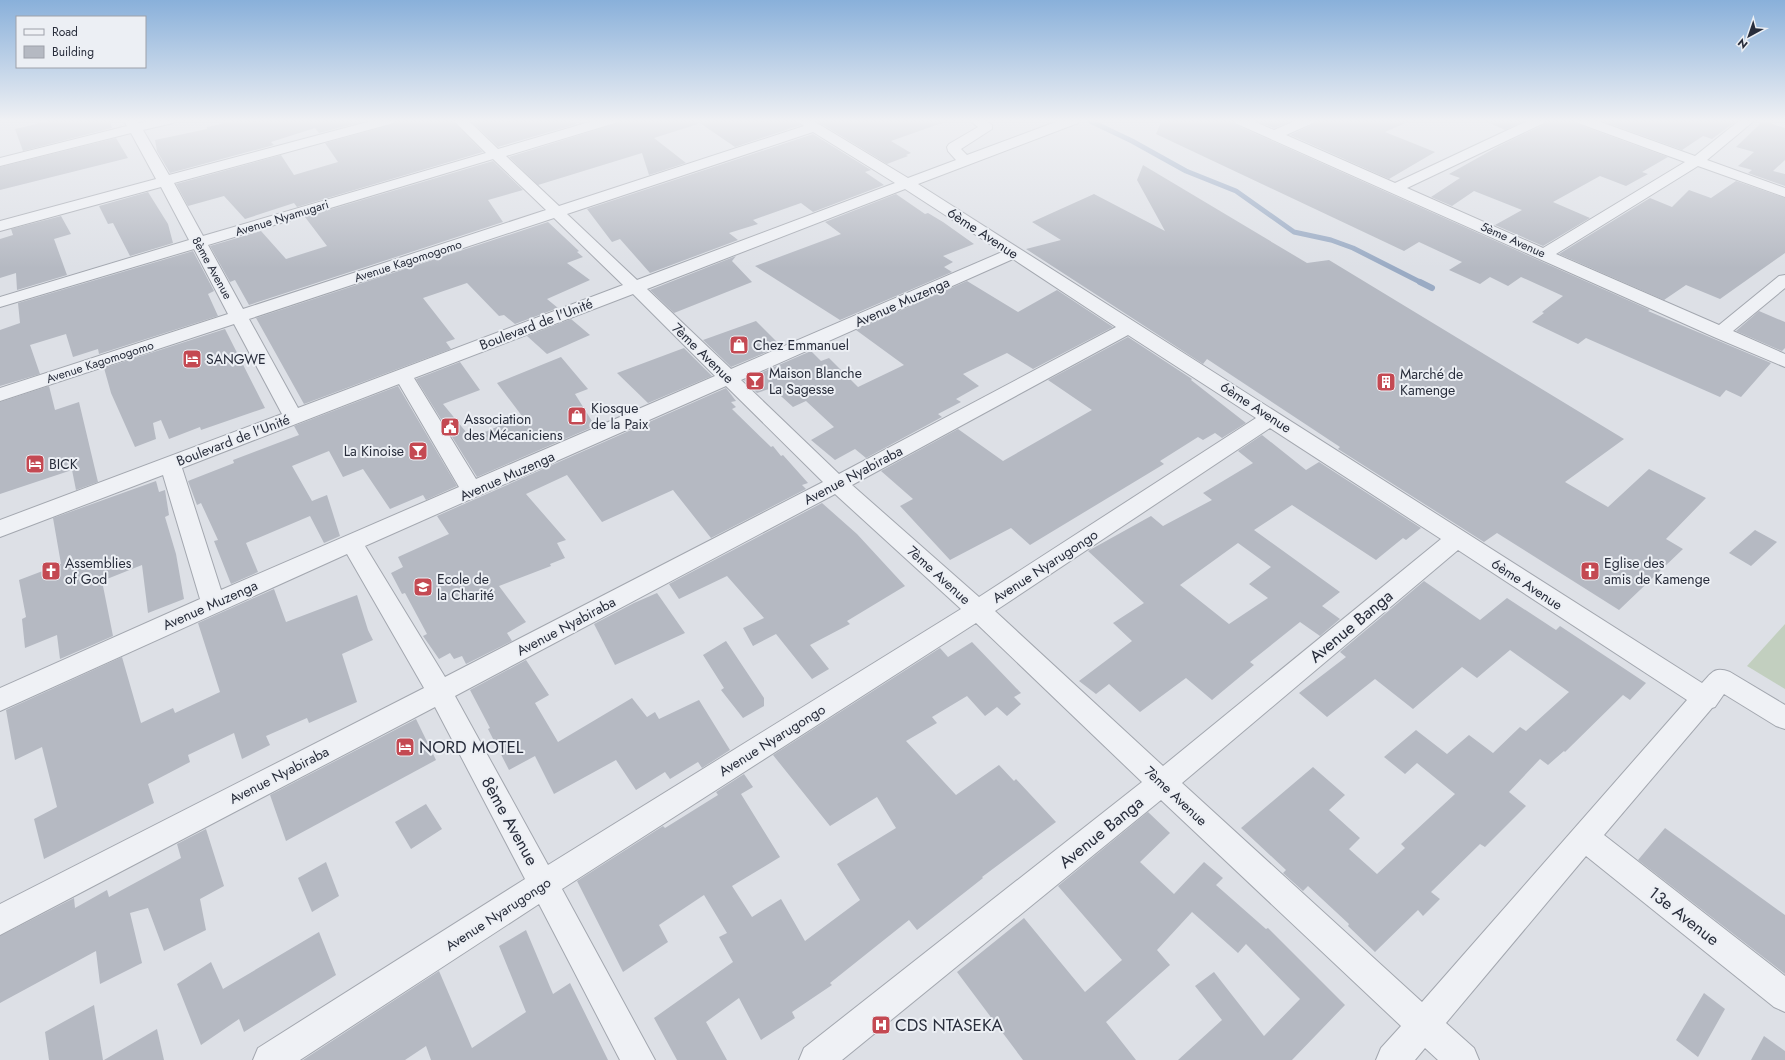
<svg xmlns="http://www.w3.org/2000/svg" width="1785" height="1060" viewBox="0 0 1785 1060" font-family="Jost,sans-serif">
  <rect width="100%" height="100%" fill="#dde0e6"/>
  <path fill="#c2cfbf" d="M1785,624V689L1747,666Z"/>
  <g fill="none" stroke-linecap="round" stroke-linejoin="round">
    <path stroke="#9aabc4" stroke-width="5" d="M1088,120L1132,141L1186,171L1236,191L1294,232L1331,240L1353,248L1422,283"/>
    <path stroke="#9aabc4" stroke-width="6" d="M1420,282L1432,288"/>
  </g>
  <g fill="#b5b9c2" fill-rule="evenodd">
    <path d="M53,120H110L112,128L23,151L15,129Z"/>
    <path d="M239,120H370L319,133L315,128L271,142L274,145L170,173L157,151L155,140L207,129V127Z"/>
    <path d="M397,120H452L483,152L297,207L294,203L245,219L224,196L188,206L176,184L281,155L294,175L338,162L325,143L394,124Z"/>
    <path d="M470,120H571L577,124L498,147Z"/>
    <path d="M619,120H795L801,125L735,147L697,121L698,124L654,138L686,163L649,175L642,153L538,185L509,157L615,124Z"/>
    <path d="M815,120H942V123L891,141L911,153L906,155L908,156L887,164Z"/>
    <path d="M1162,120H1232L1234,124L1650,310L1648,311L1771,363L1741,397L1726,390L1720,397L1586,338L1578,344L1532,322L1544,313L1542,312L1563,296L1521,277L1508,286L1490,277L1480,284L1449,270L1462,262L1419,242L1404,251L1156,134Z"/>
    <path d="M1254,120H1294L1274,128Z"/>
    <path d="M1316,120H1412L1385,132L1435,152L1389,179L1290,135L1314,124Z"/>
    <path d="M1483,120H1526L1505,130Z"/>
    <path d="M1547,120H1575L1577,124L1668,157L1642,172L1648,174L1626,186L1600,176L1553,202L1590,218L1543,246L1495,225L1522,210L1474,191L1452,206L1431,197L1460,178L1449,174L1499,146L1545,124Z"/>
    <path d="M1599,120H1738L1712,139L1703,136L1682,150Z"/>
    <path d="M1763,121L1785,128V160L1773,171L1785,174V186L1748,173L1752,170L1738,166L1754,152L1736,147Z"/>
    <path d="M813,134L871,170L865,172L884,185L813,212L801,203L753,220L758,224L729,233L738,240L650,273L620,239L612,242L587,209Z"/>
    <path d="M116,138L128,158L0,190V167Z"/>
    <path d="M493,161L523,190L488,200L503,222L249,305L235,280L230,282L210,246L261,231L286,259L327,246L305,217Z"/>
    <path d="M1143,165L1307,263L1329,260L1624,439L1565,482L1608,507L1649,469L1706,498L1666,539L1683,549L1619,610L1497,533L1484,542L1338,449L1340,447L1207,359L1203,364L1026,249L1061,240L1032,222L1094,194L1165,231L1137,180Z"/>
    <path d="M1736,181L1785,198V253L1720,299L1686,285L1664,300L1559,254L1650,198L1672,207L1689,190L1711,198Z"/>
    <path d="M148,192L168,224L173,243L130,256L113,223L108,224L99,206Z"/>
    <path d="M896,194L925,214L928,213L943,222L974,244L943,256L953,262L944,267L952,272L840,320L755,266L841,234L825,222Z"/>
    <path d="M61,216L71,234L54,239L67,275L17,290L16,273L0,278V239L13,235L11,229Z"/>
    <path d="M548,222L579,251L577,252L583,257L567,263L590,280L547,299L558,308L515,324L504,315L499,316L467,283L423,298L455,339L446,342L451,349L304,404L256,318Z"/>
    <path d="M193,251L214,291L208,294L218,316L99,354L98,349L73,357L66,334L30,345L40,374L0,386V330L20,323L18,303Z"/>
    <path d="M736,256L732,261L752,282L674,313L650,290Z"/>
    <path d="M967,281L1018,312L1057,290L1113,327L1033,369L1007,353L963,374L979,386L956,399L961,402L938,414L942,417L866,458L855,449L835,460L811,440L834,427L806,401L793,407L772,388L757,393L744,380L811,351L821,361L829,358L858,387L904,365L856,330Z"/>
    <path d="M1759,311L1785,322V348L1782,351L1736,331Z"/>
    <path d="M571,319L590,335L547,354L527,336Z"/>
    <path d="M756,321L781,346L731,367L703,340Z"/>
    <path d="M225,329L265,408L201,430L200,427L169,439L161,420L153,423L156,439L135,447L111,393L104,368Z"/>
    <path d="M1128,337L1192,379L1191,380L1246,423L1222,438L1215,433L1203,440L1198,437L1160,461L1164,464L1030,545L1011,528L950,560L900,506L913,499L881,471L958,429L1003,461L1092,410L1048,380Z"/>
    <path d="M684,348L712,376L648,403L617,373Z"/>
    <path d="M561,357L588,389L575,394L595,426L477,477L416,379L460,362L480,390L443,404L471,438L522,416L497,383Z"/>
    <path d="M49,386L55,410L79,402L98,482L76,490L72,470L0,494V402Z"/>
    <path d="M398,386L457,486L426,500L423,495L390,509L363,469L343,477L329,451L292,466L312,501L327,495L340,536L324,543L310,516L246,543L258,572L231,584L214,541L218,540L201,503L197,505L188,481L234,463L233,460L299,435L294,426Z"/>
    <path d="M726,388L736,401L731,402L736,407L732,409L771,447L773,446L781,456L783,455L808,483L802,485L806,489L711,538L673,490L602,522L567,475L526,494L566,540L557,543L565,558L550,564L551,566L499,586L526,622L507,633L512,641L466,664L462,656L454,659L450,653L439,659L423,636L427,634L405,593L402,594L391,573L403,567L398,557L449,534L437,516Z"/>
    <path d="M1262,435L1306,470L1319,462L1421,528L1406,540L1403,538L1376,560L1292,505L1254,530L1340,592L1322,606L1340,619L1320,636L1300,622L1250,662L1254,665L1212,700L1186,678L1140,712L1109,684L1096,694L1079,681L1132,641L1113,623L1144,603L1088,551L1151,516L1163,526L1212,500L1203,493L1253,463L1238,451ZM1238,543L1271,567L1249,584L1268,598L1229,624L1180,585Z"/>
    <path d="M156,481L159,492L165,490L169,515L165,517L176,554L184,599L148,613L142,565L102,581L113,636L60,659L57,635L25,648L22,619L26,617L19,580L61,564L53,518Z"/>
    <path d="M822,503L857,534L905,586L847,621L850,624L810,645L829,669L812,679L776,634L753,646L743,628L764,618L727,576L679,599L669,584Z"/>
    <path d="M1755,530L1777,542L1751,566L1729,553Z"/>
    <path d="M1424,581L1480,620L1507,598L1556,630L1560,626L1646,683L1630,700L1623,695L1565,752L1564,751L1548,765L1540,759L1509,792L1526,806L1485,847L1480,844L1431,892L1440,899L1423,916L1418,910L1375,952L1348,926L1349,924L1308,886L1303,891L1283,873L1286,870L1241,828L1313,767L1345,795L1329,810L1360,838L1349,849L1377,874L1405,848L1401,844L1455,794L1417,763L1405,774L1384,757L1416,730L1447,754L1469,735L1493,753L1520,727L1526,731L1569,692L1510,650L1477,678L1462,667L1413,709L1375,679L1327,717L1299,693L1346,657L1340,652Z"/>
    <path d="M274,589L286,622L357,595L368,630L373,640L342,654L357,702L309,723L307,718L266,736L270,745L242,759L234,733L188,755L190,762L148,784L154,803L44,859L34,819L57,807L42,747L15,760L6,710L122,657L141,723L173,708L175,713L220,692L198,623Z"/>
    <path d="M657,593L685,633L615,665L594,624L634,603Z"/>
    <path d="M726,641L764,698V706L743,718L721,690L724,688L703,655Z"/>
    <path d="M972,642L1021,693L1014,697L1021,704L1007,716L997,707L985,716L967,696L932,717L937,723L906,741L956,795L999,765L1014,781L1016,779L1056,822L982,877L983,878L917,930L909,920L830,983L832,985L792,1012L795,1018L761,1040L739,998L706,1022L727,1060H677L654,1018L733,962L719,937L727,933L704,895L659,925L668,942L623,972L577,881L663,826L665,828L718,795L716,792L744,774L753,787L741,794L780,857L732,886L752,917L781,899L805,941L860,900L837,864L896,828L877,797L830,826L773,755L940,648L948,657Z"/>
    <path d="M526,660L549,695L535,703L558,742L632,698L647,717L655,712L659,719L699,700L730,750L702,768L698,762L670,779L665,772L636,790L616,760L554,794L535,756L509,770L488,729L490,728L470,690Z"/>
    <path d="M416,719L436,760L286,841L270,795Z"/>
    <path d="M426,804L442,829L411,849L395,822Z"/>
    <path d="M1148,812L1170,833L1140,862L1174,894L1204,862L1223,878L1216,885L1266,929L1268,928L1345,1005L1292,1060H1178L1222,1020L1195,986L1214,972L1264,1036L1300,999L1246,944L1238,953L1192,912L1157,950L1170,965L1106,1022L1136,1060H1023L957,972L1024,918L1085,992L1122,960L1058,886Z"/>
    <path d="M1665,828L1785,915V974L1638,860Z"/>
    <path d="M206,829L224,886L200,899L206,930L164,951L148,908L130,913L142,963L100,984L96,951L0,1003V936L74,898L75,908L107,890L109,897L181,858L177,844Z"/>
    <path d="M326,862L339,896L312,912L298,878Z"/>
    <path d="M526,930L553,994L570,983L608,1060H431L426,1046L405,1060H303L439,971L472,1048L526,1012L499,946Z"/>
    <path d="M319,932L336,975L244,1032L239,1019L201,1045L177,984L211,962L223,989Z"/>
    <path d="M1704,993L1725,1009L1698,1057L1676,1040Z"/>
    <path d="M94,1005L103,1060H49L45,1032Z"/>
    <path d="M157,1029L164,1060H104Z"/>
    <path d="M1764,1036L1785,1051V1060H1751Z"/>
  </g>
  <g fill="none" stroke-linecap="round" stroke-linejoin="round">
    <defs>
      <g id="minor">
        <path d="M123,120H137L139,123L153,120H175L173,123L143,130L169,175L375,120H396L394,123L174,183L203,236L486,153L453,120H468L498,149L596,120H617L615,123L506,156L559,206L804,126L796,120H812L908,178L956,160L948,151L947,147L949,144L978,127L969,120H986L992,125V129L961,149L967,155L1061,120H1080L1078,123L918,184L1702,683C1712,672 1715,666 1730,672L1785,705V729L1776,726L1724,694L1715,707L1712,708L1604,835L1785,976V1012L1774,1007L1586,856L1446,1023L1474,1048L1479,1060H1438L1425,1048L1415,1060H1376L1381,1048L1401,1026L1161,800L842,1060H799L804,1048L1142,782L976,623L562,889L655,1060H620L539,904L300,1060H253L258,1048L525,879L435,707L0,935V904L424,688L347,554L0,711V688L200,599L163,475L0,537V520L282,414L234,324L0,401V388L228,314L194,249L0,307V297L189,240L161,187L0,231V221L156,179L131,133L0,166V158L127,126ZM813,132L895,183L637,280L567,214ZM493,159L546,210L243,309L208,245ZM905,189L1002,252L731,369L647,289ZM554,218L623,285L298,408L249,319ZM1013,259L1116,327L839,474L741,380ZM633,294L715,376L476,479L414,378ZM1128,335L1256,418L979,597L852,485ZM399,384L459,487L221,590L182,468ZM726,386L823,482L445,677L365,546ZM1270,428L1441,539L1163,766L995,611ZM835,494L961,609L548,865L455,696ZM1458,550L1687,700L1422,1002L1182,783Z"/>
        <path d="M1233,120H1251L1274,130L1297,120H1315L1313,123L1286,135L1395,183L1529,120H1546L1544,123L1407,188L1543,248L1685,162L1578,123L1576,120H1595L1695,156L1740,120H1755L1707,160L1785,188V197L1698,166L1556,254L1719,325L1779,276L1785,275V288L1733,331L1785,354V367L1714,337L1235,123Z"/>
      </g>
    </defs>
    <use href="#minor" stroke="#a3a7af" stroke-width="2"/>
    <use href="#minor" fill="#eff1f5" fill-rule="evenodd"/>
  </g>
  <linearGradient id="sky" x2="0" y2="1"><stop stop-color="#89b0da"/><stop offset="0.45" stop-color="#f0f1f4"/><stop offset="1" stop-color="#f0f1f4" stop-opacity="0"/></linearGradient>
  <rect width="1785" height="268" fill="url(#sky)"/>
  <defs>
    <symbol id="shop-square" viewBox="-11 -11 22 22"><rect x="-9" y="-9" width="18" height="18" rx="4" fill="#c44952" stroke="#eceff4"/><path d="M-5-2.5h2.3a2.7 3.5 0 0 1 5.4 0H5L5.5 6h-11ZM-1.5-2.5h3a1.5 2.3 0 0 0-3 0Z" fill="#fff"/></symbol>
    <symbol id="hotel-square" viewBox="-11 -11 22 22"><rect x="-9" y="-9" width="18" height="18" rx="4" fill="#c44952" stroke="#eceff4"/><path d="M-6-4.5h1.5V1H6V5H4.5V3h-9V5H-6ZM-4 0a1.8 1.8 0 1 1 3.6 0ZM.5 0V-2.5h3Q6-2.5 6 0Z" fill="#fff"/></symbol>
    <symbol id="bar-square" viewBox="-11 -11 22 22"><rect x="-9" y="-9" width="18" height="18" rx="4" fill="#c44952" stroke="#eceff4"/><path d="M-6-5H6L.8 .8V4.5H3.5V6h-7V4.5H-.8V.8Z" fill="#fff"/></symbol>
    <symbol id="building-square" viewBox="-11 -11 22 22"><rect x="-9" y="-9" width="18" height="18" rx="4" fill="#c44952" stroke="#eceff4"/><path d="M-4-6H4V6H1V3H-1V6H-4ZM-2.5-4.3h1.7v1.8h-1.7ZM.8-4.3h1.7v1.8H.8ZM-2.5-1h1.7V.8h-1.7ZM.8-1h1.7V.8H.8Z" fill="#fff"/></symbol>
    <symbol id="civic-square" viewBox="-11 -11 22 22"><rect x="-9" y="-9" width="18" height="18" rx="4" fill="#c44952" stroke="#eceff4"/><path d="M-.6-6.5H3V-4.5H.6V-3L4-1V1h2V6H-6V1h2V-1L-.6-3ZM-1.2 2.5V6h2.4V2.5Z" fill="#fff"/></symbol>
    <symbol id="church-square" viewBox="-11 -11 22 22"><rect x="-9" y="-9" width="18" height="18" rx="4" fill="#c44952" stroke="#eceff4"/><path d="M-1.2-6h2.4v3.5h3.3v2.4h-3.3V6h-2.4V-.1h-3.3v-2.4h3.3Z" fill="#fff"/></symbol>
    <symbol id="school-square" viewBox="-11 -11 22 22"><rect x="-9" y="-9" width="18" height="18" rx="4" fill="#c44952" stroke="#eceff4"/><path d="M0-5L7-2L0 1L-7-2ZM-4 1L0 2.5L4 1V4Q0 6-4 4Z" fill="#fff"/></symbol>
    <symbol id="hospital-square" viewBox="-11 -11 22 22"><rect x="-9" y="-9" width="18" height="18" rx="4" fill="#c44952" stroke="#eceff4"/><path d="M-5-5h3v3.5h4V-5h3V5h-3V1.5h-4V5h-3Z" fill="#fff"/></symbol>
  </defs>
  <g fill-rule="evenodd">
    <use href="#shop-square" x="728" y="334" width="22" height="22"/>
    <use href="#hotel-square" x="181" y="348" width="22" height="22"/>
    <use href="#bar-square" x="744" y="370" width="22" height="22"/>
    <use href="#building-square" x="1375" y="371" width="22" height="22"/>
    <use href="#shop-square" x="566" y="405" width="22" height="22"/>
    <use href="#civic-square" x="439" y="416" width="22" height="22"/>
    <use href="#bar-square" x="407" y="440" width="22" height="22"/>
    <use href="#hotel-square" x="24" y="453" width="22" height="22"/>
    <use href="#church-square" x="40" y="560" width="22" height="22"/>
    <use href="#church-square" x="1579" y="560" width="22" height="22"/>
    <use href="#school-square" x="412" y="576" width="22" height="22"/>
    <use href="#hotel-square" x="394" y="736" width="22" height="22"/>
    <use href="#hospital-square" x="870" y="1014" width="22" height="22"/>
  </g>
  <g text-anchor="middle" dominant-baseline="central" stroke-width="4" stroke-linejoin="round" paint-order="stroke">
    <g font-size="12" fill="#282d3b" stroke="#eceff4">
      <text transform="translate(282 218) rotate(-17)">Avenue Nyamugari</text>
      <text transform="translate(1513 240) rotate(24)">5ème Avenue</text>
      <text transform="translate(408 261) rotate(-18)">Avenue Kagomogomo</text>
      <text transform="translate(212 268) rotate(61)">8ème Avenue</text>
      <text transform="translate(100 362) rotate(-18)">Avenue Kagomogomo</text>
    </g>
    <g font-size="14" fill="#282d3b" stroke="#eceff4">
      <text transform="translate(983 233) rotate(33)">6ème Avenue</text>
      <text transform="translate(902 302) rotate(-24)">Avenue Muzenga</text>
      <text transform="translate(536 324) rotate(-21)">Boulevard de l'Unité</text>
      <text transform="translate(703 353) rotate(44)">7ème Avenue</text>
      <text transform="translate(1256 407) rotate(33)">6ème Avenue</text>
      <text transform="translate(233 440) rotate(-21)">Boulevard de l'Unité</text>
      <text transform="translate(853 475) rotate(-28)">Avenue Nyabiraba</text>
      <text transform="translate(507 476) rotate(-24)">Avenue Muzenga</text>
      <text transform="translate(1045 566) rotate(-33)">Avenue Nyarugongo</text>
      <text transform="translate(939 575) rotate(42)">7ème Avenue</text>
      <text transform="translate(1527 584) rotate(33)">6ème Avenue</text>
      <text transform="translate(210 605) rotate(-24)">Avenue Muzenga</text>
      <text transform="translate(566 626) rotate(-28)">Avenue Nyabiraba</text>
      <text transform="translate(772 740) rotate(-32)">Avenue Nyarugongo</text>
      <text transform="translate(279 775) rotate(-27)">Avenue Nyabiraba</text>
      <text transform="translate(1176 796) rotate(43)">7ème Avenue</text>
      <text transform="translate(498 914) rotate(-33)">Avenue Nyarugongo</text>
    </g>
    <g font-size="14" fill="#282d3b" stroke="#eceff4" text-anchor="start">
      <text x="753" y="345">Chez Emmanuel</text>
      <text x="206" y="359">SANGWE</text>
      <text x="769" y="373">Maison Blanche<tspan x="769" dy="16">La Sagesse</tspan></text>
      <text x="1400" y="374">Marché de<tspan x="1400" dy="16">Kamenge</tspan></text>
      <text x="591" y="408">Kiosque<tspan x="591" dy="16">de la Paix</tspan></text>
      <text x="464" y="419">Association<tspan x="464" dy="16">des Mécaniciens</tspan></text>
      <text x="404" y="451" text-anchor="end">La Kinoise</text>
      <text x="49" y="464">BICK</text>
      <text x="65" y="563">Assemblies<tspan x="65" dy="16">of God</tspan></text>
      <text x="1604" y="563">Eglise des<tspan x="1604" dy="16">amis de Kamenge</tspan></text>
      <text x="437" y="579">Ecole de<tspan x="437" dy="16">la Charité</tspan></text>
    </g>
    <g font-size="17" fill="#282d3b" stroke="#eceff4">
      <text transform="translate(1351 626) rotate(-40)">Avenue Banga</text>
      <text transform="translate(510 821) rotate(61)">8ème Avenue</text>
      <text transform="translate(1101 832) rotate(-39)">Avenue Banga</text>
      <text transform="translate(1684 916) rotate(38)">13e Avenue</text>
    </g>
    <g font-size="17" fill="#282d3b" stroke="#eceff4" text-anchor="start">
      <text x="419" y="747">NORD MOTEL</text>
      <text x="895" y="1025">CDS NTASEKA</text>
    </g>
  </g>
  <rect x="16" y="16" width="130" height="52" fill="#eceff4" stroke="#9ea1aa"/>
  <rect x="24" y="29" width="20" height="6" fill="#eff1f5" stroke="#9ea1aa"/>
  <text x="52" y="36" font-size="12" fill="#282d3b">Road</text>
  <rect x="24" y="46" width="20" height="12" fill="#b5b9c2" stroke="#9ea1aa"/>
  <text x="52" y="56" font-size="12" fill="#282d3b">Building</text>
  <g transform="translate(1749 36) rotate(220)" stroke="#eceff4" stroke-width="3" paint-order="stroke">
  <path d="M0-3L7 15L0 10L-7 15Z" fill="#282d3b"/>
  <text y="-6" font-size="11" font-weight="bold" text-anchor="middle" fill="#282d3b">N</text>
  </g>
</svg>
